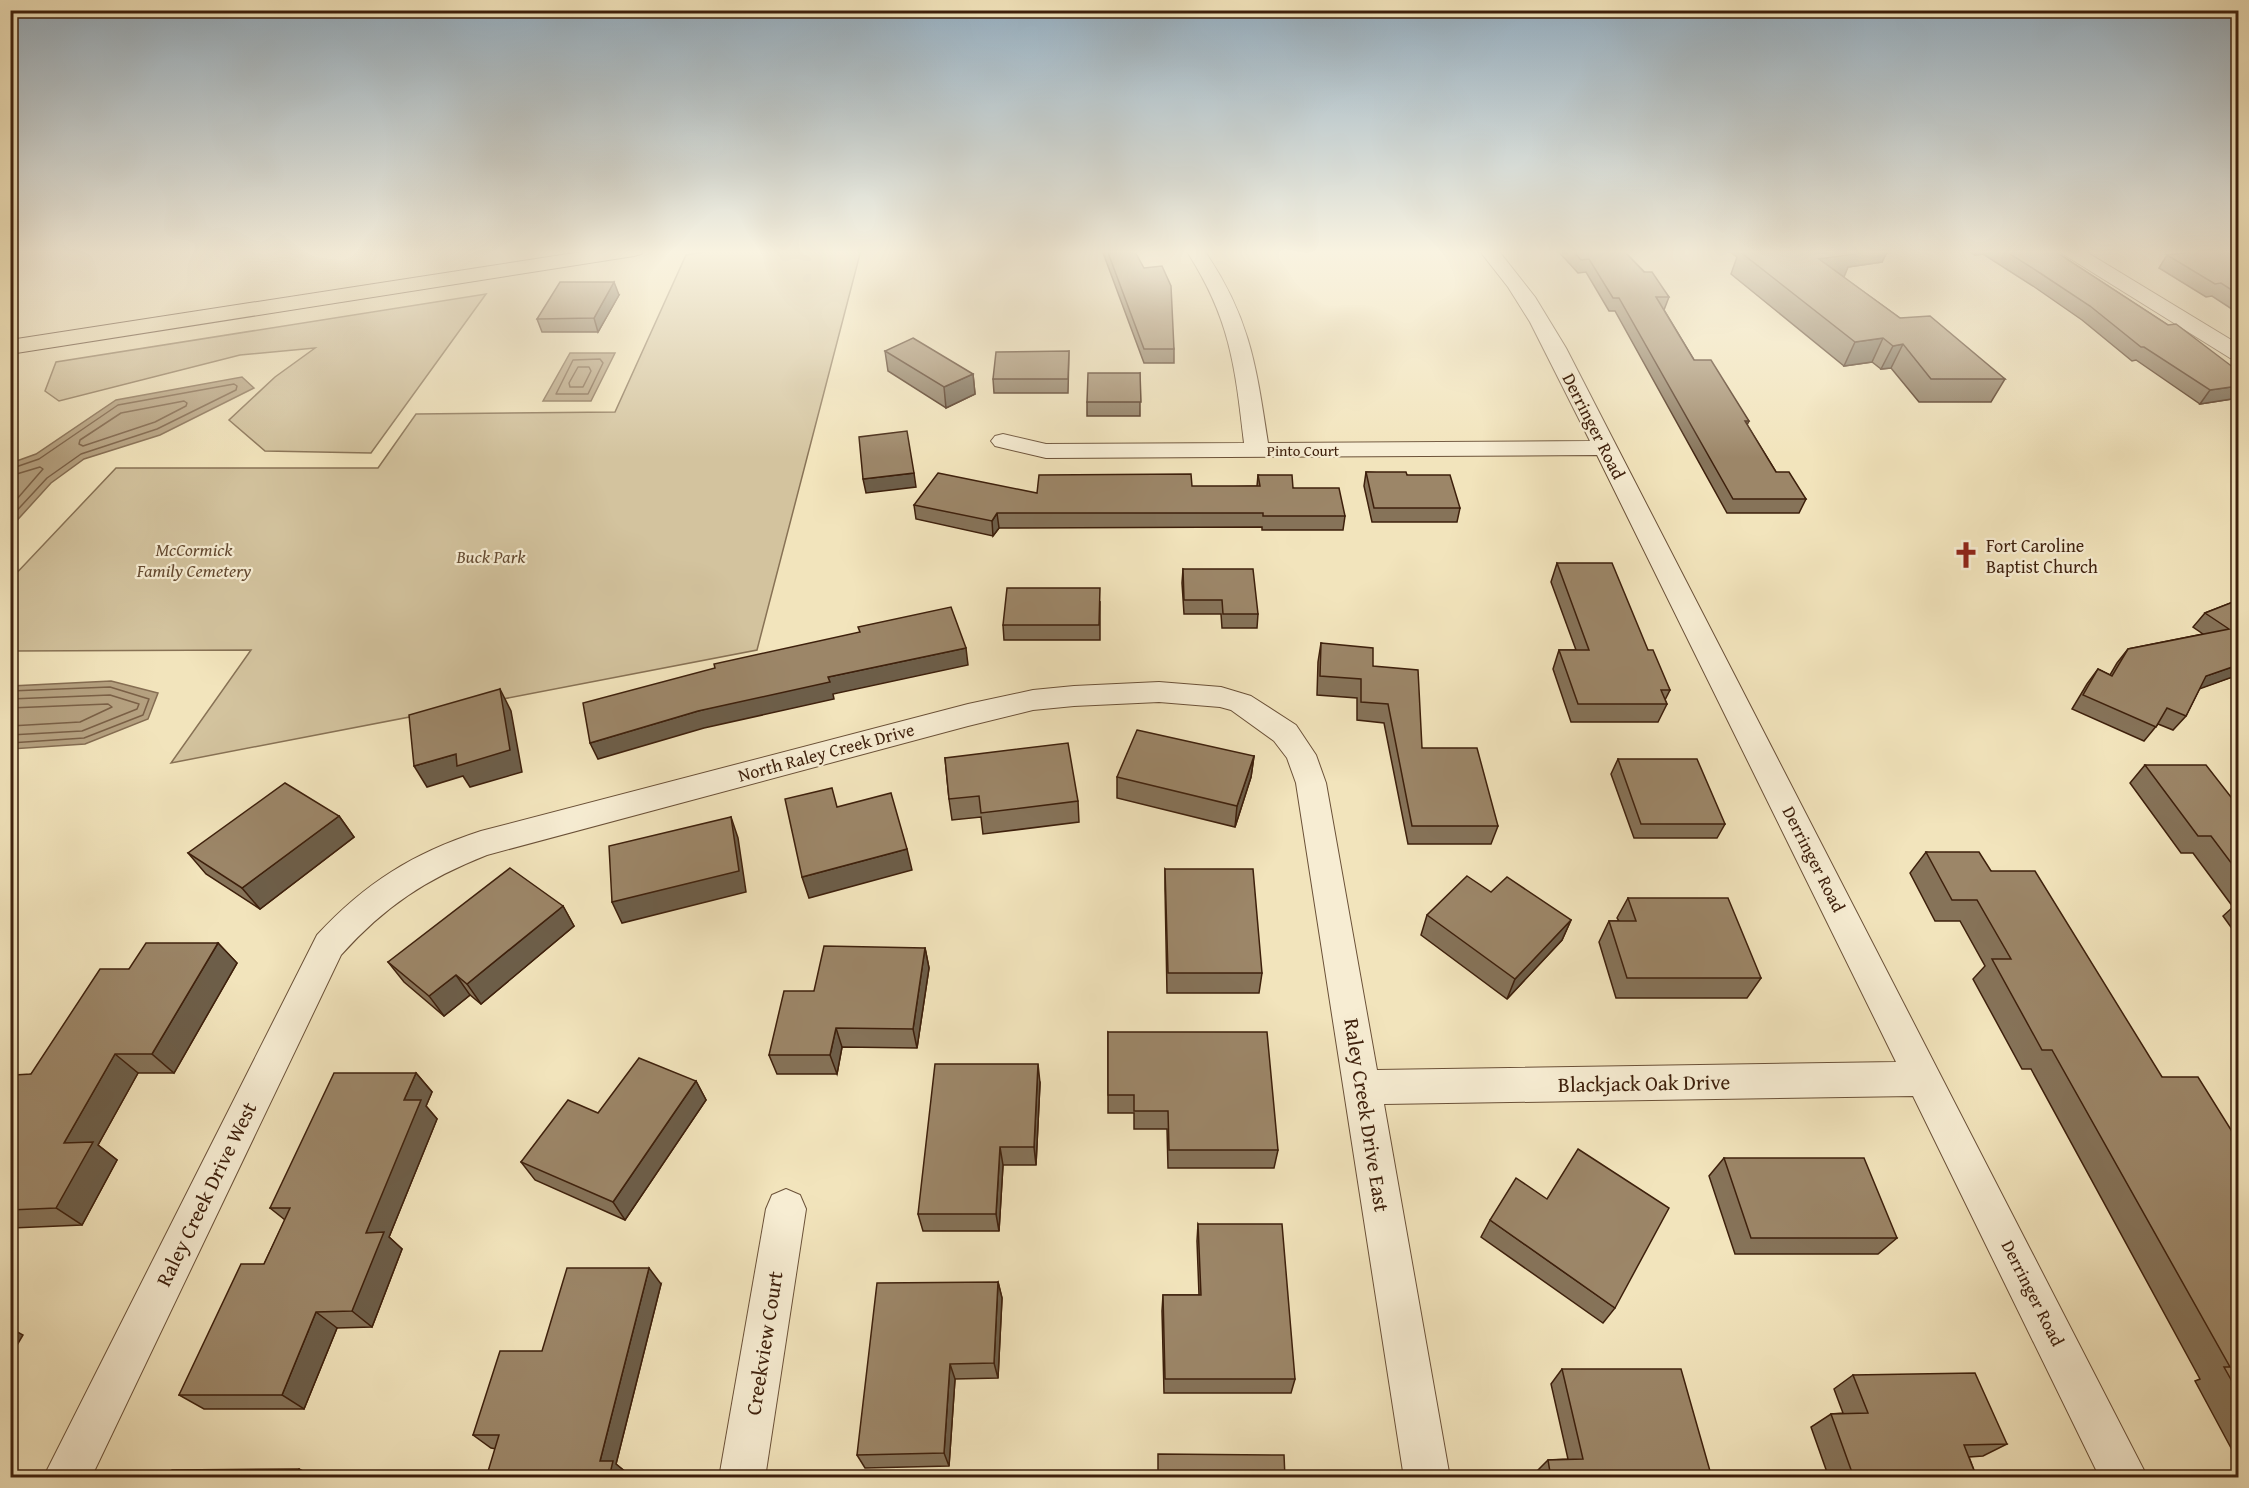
<svg xmlns="http://www.w3.org/2000/svg" width="2249" height="1488" viewBox="0 0 2249 1488" font-family="'Gentium Book Plus',serif">
  <rect width="100%" height="100%" fill="#f2e4bc"/>
  <filter id="stains"><feTurbulence type="fractalNoise" baseFrequency=".00333" numOctaves="4"/><feColorMatrix values="0 0 0 0 .2 0 0 0 0 .09 0 0 0 0 .02 0 0 0 .5 -.17"/></filter>
  <radialGradient id="worn" r=".72"><stop offset=".6" stop-color="#630" stop-opacity="0"/><stop offset="1" stop-color="#630" stop-opacity=".3"/></radialGradient>
  <g fill="#d3c39e" stroke="#887255" stroke-width="1.5">
    <path d="M715,250H861L757,650L171,763L251,650L11,651L10,580L116,468H378L416,414L615,412L686,255Z"/>
    <path d="M486,294L371,453L265,451L229,420L275,377L315,348L240,355L59,401L45,391L56,362Z"/>
  </g>
  <g fill="#b5a180" stroke="#856d52" stroke-width="1.5">
    <path d="M570,353H615L591,401H543Z"/>
    <path d="M242,377L254,388L160,435L84,459L51,483L11,527V463L36,454L116,400Z"/>
    <path d="M111,681L158,693L148,719L85,744L11,749V686Z"/>
  </g>
  <g fill="none" stroke-linecap="round" stroke-linejoin="round">
    <g stroke="#7a6046" stroke-width="1.5">
      <path d="M600,359L603,363L588,394H556L573,360Z"/>
      <path d="M578,367H589L591,371L583,387H570L569,383Z"/>
      <path d="M184,401L187,403L186,406L155,422L83,446L79,444L80,440L121,413Z"/>
      <path d="M10,469L39,459L118,405L234,384L237,386L236,390L157,429L81,454L47,478L10,518"/>
      <path d="M10,476L40,467L43,469L10,507"/>
      <path d="M10,691L110,687L149,699L143,715L84,738L10,743"/>
      <path d="M10,699L110,695L139,704L137,709L82,731L10,735"/>
      <path d="M10,708L108,704L112,707L80,722L10,726"/>
    </g>
    <defs>
      <g id="street">
        <path d="M1186,250H1204C1250,317 1256,365 1268,443L1590,441L1530,322L1508,287L1479,250H1498L1535,297L1566,348L2148,1478H2100L1913,1096L1384,1104L1450,1478H1404L1296,783L1287,758L1274,741L1231,710L1220,707L1159,702L1074,706L1033,710L968,726L487,855C426,879 385,906 341,955L91,1478H43L317,935C365,883 413,853 481,831L968,704L1033,690L1074,686L1159,682L1221,687L1251,696L1296,725L1316,755L1326,783L1377,1070L1896,1062L1597,455L1046,458L995,446L991,441L995,436L1003,434L1046,444L1244,443C1235,365 1230,318 1186,250Z"/>
        <path d="M2061,250H2083L2238,344V359L2230,358L2063,254Z"/>
        <path d="M786,1189L800,1195L806,1209L765,1478H719L766,1209L772,1195Z"/>
      </g>
      <path id="primary" d="M594,250H644L641,254L634,256L10,354V340Z"/>
    </defs>
    <use href="#street" stroke="#6b5138" stroke-width="2"/>
    <use href="#primary" stroke="#3e200c" stroke-width="2"/>
    <use href="#street" fill="#f7edd3" fill-rule="evenodd"/>
    <use href="#primary" fill="#f2e4bc" fill-rule="evenodd"/>
  </g>
  <g fill="#867359" stroke="#3e200c" stroke-width="1.5">
    <path d="M1102,250H1134L1174,349V363H1144Z"/>
    <path d="M1557,250H1623L1669,297L1664,310L1694,360L1749,421L1747,425L1776,472L1806,499L1799,513H1727L1615,311H1609L1586,272L1578,273Z"/>
    <path d="M1727,250H1888L1882,262L1848,267L1843,277L1900,318L2005,379L1991,402H1919L1891,368L1881,369L1872,362L1844,366L1731,274L1737,257Z"/>
    <path d="M1968,250H2053L2238,371V398L2200,404L2136,360L2132,361L2082,320L2033,286L1983,254L1975,255Z"/>
    <path d="M2238,250V313L2212,296L2206,297L2159,268L2167,255Z"/>
    <path d="M619,295L598,332H542L537,319Z"/>
    <path d="M885,351L973,374L975,394L946,408L888,371Z"/>
    <path d="M1069,351L1068,393H994L993,379Z"/>
    <path d="M1140,373V416H1087V402Z"/>
    <path d="M1366,472L1407,475L1460,508L1457,522H1372L1364,486Z"/>
    <path d="M1258,475L1293,488L1345,516L1343,530H1262V527L999,528L993,536L916,519L914,505L1037,493L1257,486Z"/>
    <path d="M1557,563L1648,650L1670,690L1665,700L1667,704L1658,722H1571L1553,669L1559,650H1576L1551,582Z"/>
    <path d="M1183,569L1258,614L1257,628H1222L1221,614H1184L1182,583Z"/>
    <path d="M2238,600V675L2200,688L2186,716L2173,730L2158,724L2144,741L2072,709L2087,684L2098,669L2110,675L2117,663L2128,649L2203,634L2193,627L2205,613Z"/>
    <path d="M1100,602V640H1004L1003,625Z"/>
    <path d="M1321,643L1373,666L1422,748L1498,826L1491,844H1408L1384,723L1357,720V698L1317,695L1318,662Z"/>
    <path d="M1254,756L1251,777L1235,827L1117,798V777Z"/>
    <path d="M945,758L1078,801L1079,822L983,834L981,817L952,820L949,799Z"/>
    <path d="M1618,759L1725,824L1717,838H1634L1611,774Z"/>
    <path d="M2145,765L2238,806V937L2223,916L2233,907L2193,853H2181L2130,783Z"/>
    <path d="M339,816L354,837L260,909L206,874L188,853Z"/>
    <path d="M1926,852L1991,871L2162,1077L2238,1141V1461L2195,1381L2200,1379L2031,1069H2022L1973,979L1985,966L1960,921H1935L1910,873Z"/>
    <path d="M1165,869L1262,973L1259,993H1167L1165,889Z"/>
    <path d="M1491,892L1571,920L1562,940L1507,999L1421,935L1427,915Z"/>
    <path d="M1628,898L1761,978L1747,998H1616L1599,942L1609,921H1619L1617,918Z"/>
    <path d="M563,906L574,926L481,1004L470,995L444,1016L404,982L388,962Z"/>
    <path d="M218,943L237,963L174,1073H138L98,1145L117,1160L82,1225L12,1228L10,1227V1081L31,1074L129,969Z"/>
    <path d="M925,948L929,968L917,1048L842,1047L837,1074H777L769,1055L814,991Z"/>
    <path d="M1108,1032L1278,1150L1274,1168H1168L1167,1129H1134V1113H1108Z"/>
    <path d="M416,1073L432,1092L426,1106L437,1119L389,1237L402,1249L372,1327L337,1328L304,1409H204L179,1395L264,1264L285,1220L270,1208Z"/>
    <path d="M696,1081L706,1100L625,1220L535,1180L521,1162L598,1113Z"/>
    <path d="M1040,1083L1036,1165H1003L999,1231H923L918,1214Z"/>
    <path d="M1724,1158L1897,1238L1878,1254H1735L1709,1176Z"/>
    <path d="M1490,1220L1615,1308L1603,1323L1481,1237Z"/>
    <path d="M1198,1224L1295,1379L1291,1393H1164L1162,1311L1163,1295H1199L1197,1241Z"/>
    <path d="M998,1282L1002,1298L998,1378L955,1379L949,1466L865,1468L857,1455Z"/>
    <path d="M661,1284L616,1464L627,1473L491,1448L473,1435Z"/>
    <path d="M1562,1369L1712,1478H1537L1536,1472L1548,1460L1568,1459L1551,1384Z"/>
    <path d="M1853,1375L2007,1444L1983,1456L1969,1457L1977,1478H1829L1811,1427L1831,1414L1843,1413L1834,1389Z"/>
  </g>
  <g fill="#6d5e49" stroke="#3e200c" stroke-width="1.5">
    <path d="M1841,250H1888L1882,262L1848,267L1844,277L1819,259Z"/>
    <path d="M1978,250H1986L1983,254L1975,255Z"/>
    <path d="M614,282L619,295L598,332L594,318Z"/>
    <path d="M1883,338L1872,362L1844,366L1855,342Z"/>
    <path d="M1903,344L1891,368L1881,369L1893,346Z"/>
    <path d="M973,374L975,394L946,408L944,387Z"/>
    <path d="M2238,386V398L2200,404L2210,390Z"/>
    <path d="M914,473L916,487L866,493L863,479Z"/>
    <path d="M997,513L999,528L993,536L992,521Z"/>
    <path d="M966,648L968,665L833,694L834,699L704,728L598,759L590,743L698,711L828,677Z"/>
    <path d="M2238,665V675L2194,691L2206,676Z"/>
    <path d="M500,689L511,711L522,772L470,787L463,776L427,787L414,766L456,754Z"/>
    <path d="M1254,756L1251,777L1235,827L1237,806Z"/>
    <path d="M339,816L354,837L260,909L242,888Z"/>
    <path d="M731,817L738,838L746,892L622,923L612,902Z"/>
    <path d="M907,849L912,870L809,898L802,877Z"/>
    <path d="M563,906L574,926L481,1004L467,984Z"/>
    <path d="M1571,920L1562,940L1507,999L1515,979Z"/>
    <path d="M218,943L237,963L174,1073L152,1054Z"/>
    <path d="M925,948L929,968L917,1048L913,1029Z"/>
    <path d="M456,975L470,995L444,1016L429,996Z"/>
    <path d="M836,1028L842,1047L837,1074L830,1055Z"/>
    <path d="M115,1054L138,1073L98,1145L117,1160L82,1225L56,1208L64,1143Z"/>
    <path d="M1038,1064L1040,1083L1036,1165L1034,1147Z"/>
    <path d="M416,1073L432,1092L426,1106L437,1119L389,1237L402,1249L372,1327L352,1311L366,1233L404,1100Z"/>
    <path d="M696,1081L706,1100L625,1220L613,1202Z"/>
    <path d="M1000,1147L1003,1165L999,1231L996,1214Z"/>
    <path d="M649,1268L661,1284L616,1464L627,1473L626,1478H609L600,1461Z"/>
    <path d="M998,1282L1002,1298L998,1378L994,1363Z"/>
    <path d="M316,1312L337,1328L304,1409L282,1395Z"/>
    <path d="M10,1328L23,1335L10,1357Z"/>
    <path d="M950,1364L955,1379L949,1466L944,1453Z"/>
    <path d="M299,1469L316,1478H296Z"/>
  </g>
  <g fill="#9c8668" stroke="#3e200c" stroke-width="1.5">
    <path d="M1107,250H1134L1144,268L1162,266L1171,286L1174,349H1144Z"/>
    <path d="M1572,250H1623L1644,272H1652L1669,297H1656L1694,360H1711L1749,421H1745L1776,472H1789L1806,499H1733L1619,298H1613L1589,259L1581,260Z"/>
    <path d="M1750,250H1848L1854,254L1819,259L1900,318L1930,316L2005,379H1931L1903,344L1893,346L1883,338L1855,342L1739,251Z"/>
    <path d="M2004,250H2053L2168,325L2176,324L2238,371V386L2210,390L2144,347H2141L2090,306L2040,273Z"/>
    <path d="M2217,250H2238V294L2221,283L2215,284L2167,255Z"/>
    <path d="M560,282H614L594,318L537,319Z"/>
    <path d="M913,338L973,374L944,387L885,351Z"/>
    <path d="M1069,351L1068,379H993L996,352Z"/>
    <path d="M1088,373H1140L1141,402H1087Z"/>
    <path d="M907,431L914,473L863,479L859,437Z"/>
    <path d="M1366,472H1406L1407,475H1450L1460,508H1374Z"/>
    <path d="M938,473L1037,493L1039,475L1191,474L1192,486H1260L1258,475H1292L1293,488H1339L1345,516H1263V513H997L992,521L914,505Z"/>
    <path d="M1557,563H1612L1648,650H1653L1670,690H1661L1667,704H1578L1559,650H1589Z"/>
    <path d="M1183,569H1253L1258,614H1223L1222,600H1184Z"/>
    <path d="M1007,588H1100L1099,625H1003Z"/>
    <path d="M2238,600V665L2206,676L2186,716L2167,708L2156,727L2083,695L2098,669L2112,676L2128,649L2229,629L2205,613Z"/>
    <path d="M951,607L966,648L828,677L830,682L698,711L590,743L583,703L715,668L714,664L860,632L858,627Z"/>
    <path d="M1321,643L1373,648V666L1418,670L1422,748H1477L1498,826H1412L1388,704L1361,702V679L1320,676Z"/>
    <path d="M500,689L510,750L457,766L456,754L414,766L409,715Z"/>
    <path d="M1137,730L1254,756L1237,806L1117,777Z"/>
    <path d="M1068,743L1078,801L981,813L979,796L949,799L945,758Z"/>
    <path d="M1618,759H1697L1725,824H1641Z"/>
    <path d="M2145,765H2206L2238,806V872L2211,836H2198Z"/>
    <path d="M285,783L339,816L242,888L188,853Z"/>
    <path d="M832,788L837,807L891,793L907,849L802,877L785,799Z"/>
    <path d="M731,817L739,871L612,902L609,846Z"/>
    <path d="M1926,852H1979L1991,871H2035L2162,1077H2198L2238,1141V1392L2224,1367H2230L2052,1050H2042L1992,959H2011L1977,900H1952Z"/>
    <path d="M510,868L563,906L467,984L456,975L429,996L388,962Z"/>
    <path d="M1165,869H1253L1262,973H1168Z"/>
    <path d="M1467,876L1491,892L1507,877L1571,920L1515,979L1427,915Z"/>
    <path d="M1628,898H1728L1761,978H1627L1609,921H1636Z"/>
    <path d="M146,943H218L152,1054H115L64,1143L93,1142L56,1208L10,1210V1081L14,1075L31,1074L100,969H129Z"/>
    <path d="M824,946L925,948L913,1029L836,1028L830,1055H769L784,991H814Z"/>
    <path d="M1108,1032H1267L1278,1150H1169L1168,1111H1134V1095H1108Z"/>
    <path d="M639,1058L696,1081L613,1202L521,1162L568,1100L598,1113Z"/>
    <path d="M935,1064H1038L1034,1147H1000L996,1214H918Z"/>
    <path d="M334,1073H416L404,1100H421L366,1233L384,1232L352,1311L316,1312L282,1395H179L241,1264H264L290,1208H270Z"/>
    <path d="M1578,1149L1669,1208L1615,1308L1490,1220L1516,1178L1547,1199Z"/>
    <path d="M1724,1158H1864L1897,1238H1751Z"/>
    <path d="M1198,1224H1282L1295,1379H1165L1163,1295H1201Z"/>
    <path d="M567,1268H649L600,1461H613L609,1478H486L499,1435H473L500,1351H542Z"/>
    <path d="M998,1282L994,1363L950,1364L944,1453L857,1455L877,1283Z"/>
    <path d="M1562,1369H1681L1712,1478H1551L1548,1460L1583,1459Z"/>
    <path d="M1975,1373L2007,1444L1964,1445L1977,1478H1854L1831,1414L1868,1413L1853,1375Z"/>
    <path d="M1158,1454L1284,1455L1285,1478H1158Z"/>
    <path d="M299,1469L296,1478H168L172,1470Z"/>
  </g>
  <linearGradient id="sky" x2="0" y2="1"><stop stop-color="#93acbe"/><stop offset="0.55" stop-color="#f9f3e1"/><stop offset="1" stop-color="#f9f3e1" stop-opacity="0"/></linearGradient>
  <rect width="2249" height="458" fill="url(#sky)"/>
  <defs>
    <symbol id="church-bare" viewBox="-9 -9 18 18"><path d="M-1.2-6h2.4v3.5h3.3v2.4h-3.3V6h-2.4V-.1h-3.3v-2.4h3.3Z" fill="#8f2418" stroke="#f7edd3" stroke-width="2.5" paint-order="stroke"/></symbol>
  </defs>
  <g fill-rule="evenodd">
    <use href="#church-bare" x="1947" y="536" width="38" height="38"/>
  </g>
  <g text-anchor="middle" dominant-baseline="central" stroke-width="4.5" stroke-linejoin="round" paint-order="stroke">
    <g font-size="15" fill="#3e200c" stroke="#f7edd3">
      <text x="1303" y="450">Pinto Court</text>
    </g>
    <g font-size="18" fill="#3e200c" stroke="#f7edd3">
      <text transform="translate(1594 426) rotate(63)">Derringer Road</text>
      <text transform="translate(826 752) rotate(-15)">North Raley Creek Drive</text>
      <text transform="translate(1814 859) rotate(63)">Derringer Road</text>
      <text transform="translate(2033 1293) rotate(63)">Derringer Road</text>
    </g>
    <g font-size="18" fill="#3e200c" stroke="#f7edd3" text-anchor="start">
      <text x="1986" y="545">Fort Caroline<tspan x="1986" dy="21">Baptist Church</tspan></text>
    </g>
    <g font-size="18" font-style="italic" fill="#634930" stroke="#f7edd3">
      <text x="194" y="549">McCormick<tspan x="194" dy="21">Family Cemetery</tspan></text>
      <text x="491" y="556">Buck Park</text>
    </g>
    <g font-size="21" fill="#3e200c" stroke="#f7edd3">
      <text transform="translate(1644 1083) rotate(-1)">Blackjack Oak Drive</text>
      <text transform="translate(1367 1115) rotate(81)">Raley Creek Drive East</text>
      <text transform="translate(206 1194) rotate(-64)">Raley Creek Drive West</text>
      <text transform="translate(764 1343) rotate(-81)">Creekview Court</text>
    </g>
  </g>
  <rect width="2249" height="1488" fill="none" stroke="#f2e4bc" stroke-width="36"/>
  <rect x="12" y="12" width="2225" height="1464" fill="none" stroke="#3e200c" stroke-width="3"/>
  <rect x="18" y="18" width="2213" height="1452" fill="none" stroke="#3e200c" stroke-width="1.5"/>
  <rect width="100%" height="100%" filter="url(#stains)"/>
  <rect width="100%" height="100%" fill="url(#worn)"/>
</svg>
